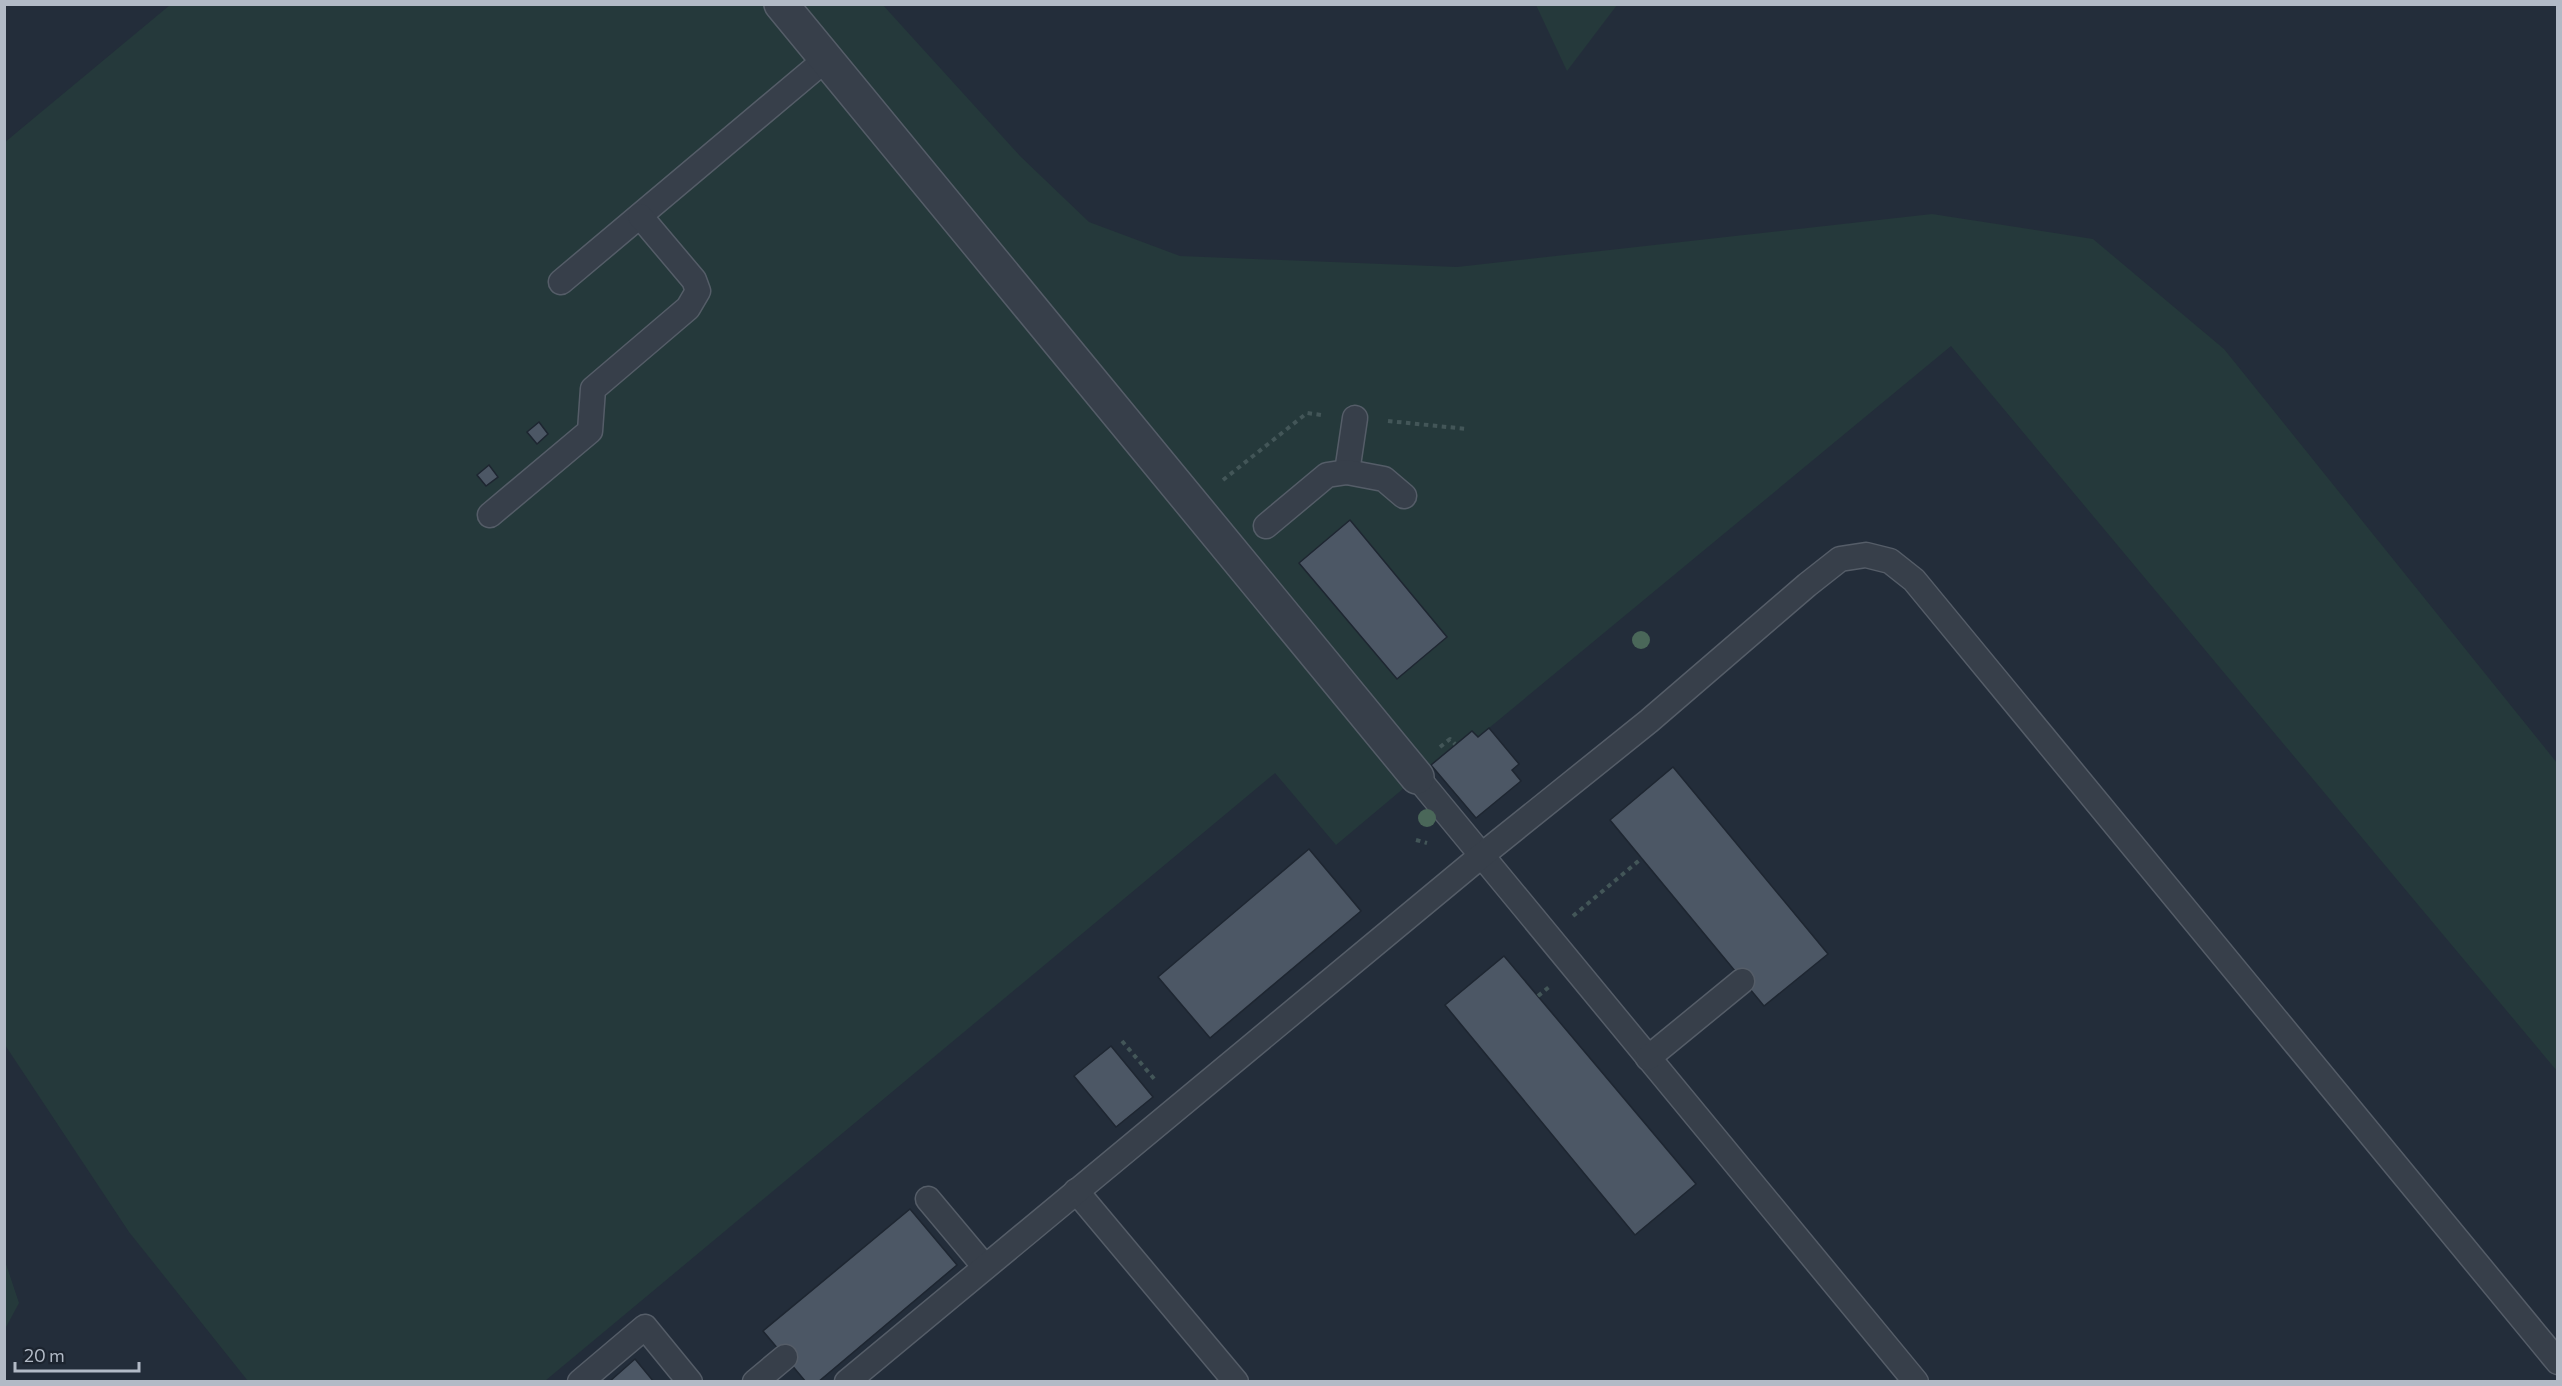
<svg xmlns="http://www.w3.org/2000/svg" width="2562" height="1386" viewBox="0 0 2562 1386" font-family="Commissioner,sans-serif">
  <rect width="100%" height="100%" fill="#232d3a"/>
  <g fill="#25393b">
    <path d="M882,4L1020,156L1089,222L1180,256L1457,267L1932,214L2093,239L2224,349L2557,763V1071L1951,346L1489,728L1478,737L1472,731L1336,845L1275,773L545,1381H248L129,1232L5,1045L4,143L170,5Z"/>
    <path d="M1536,5V4L1617,5L1567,71Z"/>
    <path d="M4,1258L19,1303L5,1329H4Z"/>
  </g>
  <g fill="#4c5765" stroke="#1e2631" stroke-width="1.5">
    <path d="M539,422L548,434L537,444L527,432Z"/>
    <path d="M489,465L498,477L486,486L477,475Z"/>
    <path d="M1350,520L1447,637L1397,679L1299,563Z"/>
    <path d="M1489,728L1519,764L1512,770L1521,781L1476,818L1431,765L1472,731L1478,737Z"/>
    <path d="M1673,767L1828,954L1764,1006L1610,820Z"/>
    <path d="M1309,849L1361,911L1210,1038L1158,977Z"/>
    <path d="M1504,956L1696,1184L1635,1235L1445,1005Z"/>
    <path d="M1111,1046L1153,1097L1116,1127L1074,1076Z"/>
    <path d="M910,1209L957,1265L818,1382H806L763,1331Z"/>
    <path d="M635,1359L654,1382H609Z"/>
  </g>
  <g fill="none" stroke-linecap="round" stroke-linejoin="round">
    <defs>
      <g id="service">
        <path d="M561,282L826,59"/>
        <path d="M1347,472L1355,418"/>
        <path d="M490,515L590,431L593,389L688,308L698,291L694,280L640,216"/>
        <path d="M1266,526L1327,475L1347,472L1384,479L1404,496"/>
        <path d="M1417,777L1916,1382"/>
        <path d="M1648,1058L1742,981"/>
        <path d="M1076,1191L1236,1382"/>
        <path d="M928,1199L985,1267"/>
        <path d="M580,1382L645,1327L690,1382"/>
        <path d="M755,1382L785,1357"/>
        <path d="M847,1382L1481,856L1649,721L1807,585L1840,559L1866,555L1890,561L1914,580L2558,1362"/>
      </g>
      <path id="minor" d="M781,4L1417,777"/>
    </defs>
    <use href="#service" stroke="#555d68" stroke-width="27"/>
    <use href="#minor" stroke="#555d68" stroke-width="36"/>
    <g stroke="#435658" stroke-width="4" stroke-dasharray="4.5 4.5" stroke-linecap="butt">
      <path d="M1388,421L1467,429"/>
      <path d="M1223,480L1307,413L1321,415"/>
      <path d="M1440,747L1450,739L1455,744"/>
      <path d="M1416,840L1427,843"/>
      <path d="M1573,916L1642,858"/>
      <path d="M1538,996L1549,987"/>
      <path d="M1122,1041L1156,1081"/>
    </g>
    <use href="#service" stroke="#373f4a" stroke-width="24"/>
    <use href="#minor" stroke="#373f4a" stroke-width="33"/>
  </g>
  <g fill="#4a6759">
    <circle cx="1641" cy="640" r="9"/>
    <circle cx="1427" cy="818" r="9"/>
  </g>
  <rect width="2562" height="1386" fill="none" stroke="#b2bac6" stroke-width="12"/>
  <path d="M15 1362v9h124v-9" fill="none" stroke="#b2bac6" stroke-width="3"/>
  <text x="24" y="1362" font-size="18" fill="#b2bac6" stroke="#1c242f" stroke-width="4.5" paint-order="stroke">20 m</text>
</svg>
